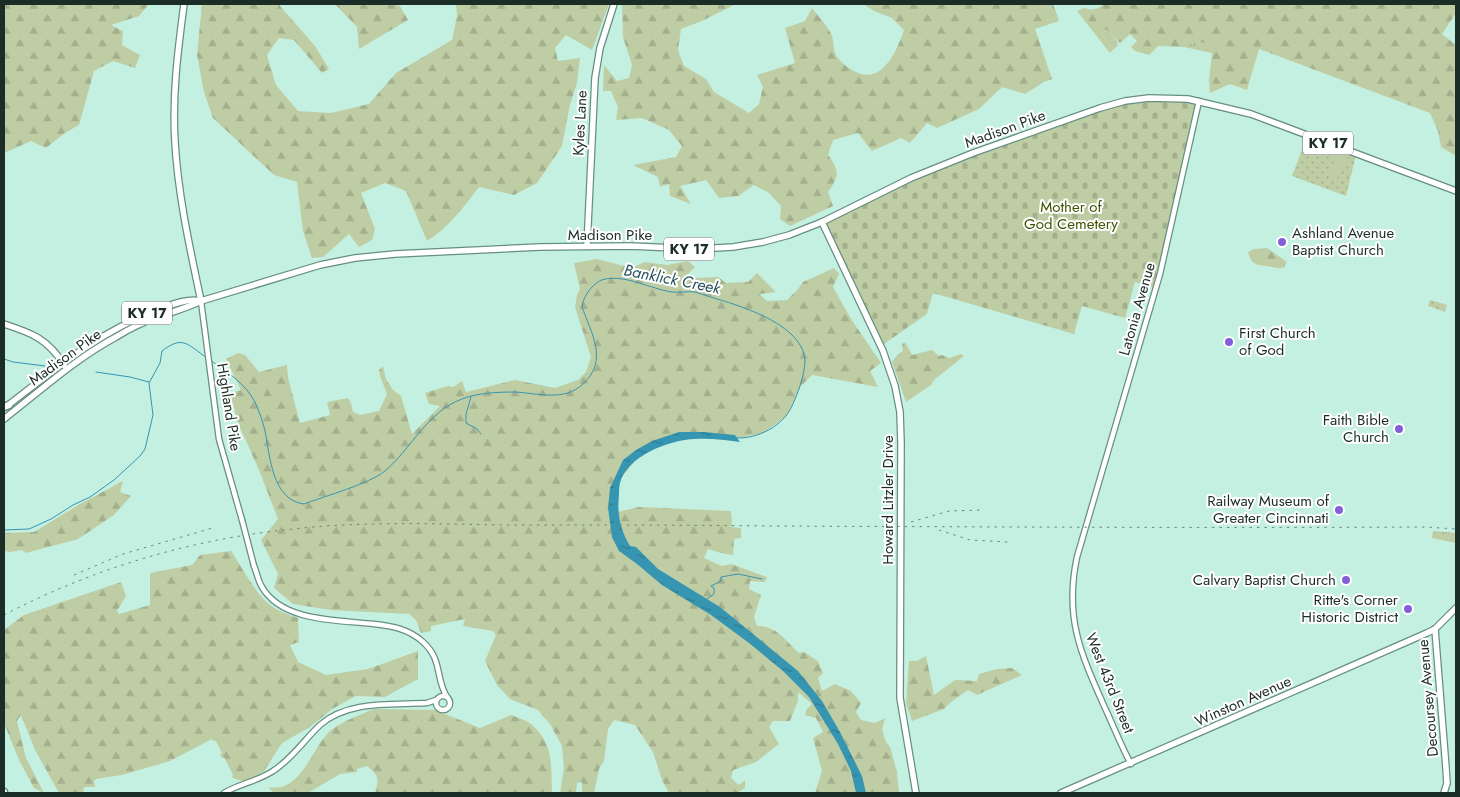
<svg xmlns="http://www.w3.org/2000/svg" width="1460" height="797" viewBox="0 0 1460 797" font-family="Jost,sans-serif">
  <defs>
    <pattern id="grass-tufts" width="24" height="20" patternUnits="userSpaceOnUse" patternTransform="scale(1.25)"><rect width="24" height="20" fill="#bfcda4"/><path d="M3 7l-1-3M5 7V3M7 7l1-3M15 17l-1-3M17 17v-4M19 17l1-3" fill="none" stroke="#a4b08d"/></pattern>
    <pattern id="forest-firs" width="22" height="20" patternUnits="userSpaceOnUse" patternTransform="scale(1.25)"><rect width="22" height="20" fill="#bfcda4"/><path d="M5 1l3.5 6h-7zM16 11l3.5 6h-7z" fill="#a4b08d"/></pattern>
    <pattern id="cemetery-stones" width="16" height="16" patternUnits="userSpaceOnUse" patternTransform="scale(1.25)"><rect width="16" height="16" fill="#bfcda4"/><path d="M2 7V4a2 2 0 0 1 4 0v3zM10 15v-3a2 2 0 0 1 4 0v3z" fill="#a4b08d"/></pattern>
    <pattern id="park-dots" width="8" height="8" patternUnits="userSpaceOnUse" patternTransform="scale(1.25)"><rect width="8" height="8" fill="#bfcda4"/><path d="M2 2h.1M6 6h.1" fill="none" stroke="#a4b08d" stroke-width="1.8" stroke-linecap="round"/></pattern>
    <pattern id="water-ripples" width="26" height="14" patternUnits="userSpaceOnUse" patternTransform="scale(1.25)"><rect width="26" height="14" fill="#3695b1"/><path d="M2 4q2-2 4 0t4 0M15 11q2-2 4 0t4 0" fill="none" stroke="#2d7a90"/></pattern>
  </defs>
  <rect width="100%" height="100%" fill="#c4f0e1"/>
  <g fill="url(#grass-tufts)">
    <path d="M1044,4H1053L1058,17L1047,21L1041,5Z"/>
    <path d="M1103,29L1107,30L1118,42L1117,43L1118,45L1113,50L1101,33Z"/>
    <path d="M1197,41L1214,45L1212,53L1184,47Z"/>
    <path d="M1433,531L1456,533V543L1432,538Z"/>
  </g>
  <g fill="url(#forest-firs)">
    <path d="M4,4H149L139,16L111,25L123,31L122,45L140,55L135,68L113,61L94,71L79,125L65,133L46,148L31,141L4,153Z"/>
    <path d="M202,4H280V6L315,46L329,69L322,73L294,40L279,38L267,55L276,85L298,111L331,113L369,104L396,73L452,40L457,16L456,4H609L592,50L566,35L555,48L558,61L580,58L577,83L570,105L562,146L537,183L514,195L479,187C464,207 448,228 427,241L406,191L385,183L361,193L375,229L372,240L359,247L349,234L323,257L312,258L303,231L297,182L274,175L213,118L204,92L197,55Z"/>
    <path d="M335,4H392L400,6L408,20L359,49L357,27Z"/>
    <path d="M622,4H733L734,5L702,21L681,29L678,50L684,66L706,79L714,92L749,113L759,104L763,87L757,75L795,63L785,28L805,21L812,8C818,16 828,26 832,36C834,42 833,49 836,55C841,63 848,68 856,72C883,85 897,50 904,30L892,18L874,11L863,4H1041L1047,21L1058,17L1059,21L1035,29L1052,79L1044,82L1025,94L1002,87L979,109L937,128L927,123L910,143L901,138L872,151L858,133L833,140L828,155C840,171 839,176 828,192L833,206L790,226L780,219L781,206L769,193L754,185L738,196L719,198L706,180L680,186L691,204L670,196L669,184L660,187L658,177L633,165L676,157L682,146L669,130L642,118L616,120L618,107L611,91H603L604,65L617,81L629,78L632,65L623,37Z"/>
    <path d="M1104,4H1456V13L1442,34L1456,45V156L1441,147L1438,131L1430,113L1259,49L1247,90L1230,84L1210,93L1209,81L1213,45L1197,41L1184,47L1158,46L1149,55L1135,51L1131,47L1137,41L1130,34L1120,43L1107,30L1103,29L1101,33L1113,50L1110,53L1077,11L1084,8C1091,11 1099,9 1104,4Z"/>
    <path d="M1267,248L1287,262L1284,267C1279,269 1277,268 1272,267C1260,264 1252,268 1248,252L1254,249Z"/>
    <path d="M597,259L632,268L645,262L667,265L688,261L695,267L687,275L694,278L718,277L726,283L748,282L757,273L776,292L759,294L767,301L787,300L798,289L803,282L834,268L839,274L833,287L851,319L881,363L870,371L878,387L812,375L800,387L787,416L763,433L739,438L723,436L682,437L642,452L617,483L613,513L639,507L731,511L732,527L741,528V538L734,539L733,555L721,553L708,549L704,558L722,566L731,564L767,577L765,582L750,581L749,589L761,595L754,617L757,626C776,625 786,641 799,653L804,652L818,661L823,673L818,678L822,691L835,684L851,691L861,703L856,712L861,720L875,723L885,718L882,730L886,742L890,747L897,772L899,793H815L822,771L813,738L823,732L816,718L805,715L807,709L812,704L798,692V701L790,721H773L769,727L779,744L756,762L733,770L731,778L739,785L745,780V788L737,793H669L662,780L653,752L635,725L614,720L608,729L604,761L599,769L594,793H582V782L577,783L576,793H560L564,768L562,746L550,724L538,710L510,699L497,685L485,661L496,635L493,631L463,626L465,619L431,626V631L421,633L416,620L409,614L330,610L293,604L274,588L278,574L261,540L278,519L259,470L238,423L230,393L241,390L226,359L238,353L245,355L259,372L287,365L288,378L300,423L330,415L327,402L348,398L351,403L353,412L360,415L379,411L387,394L380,376L379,370L383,366L386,379L393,390L401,396L412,434L440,406L429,404L425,393L448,386L453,387L462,381L466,392L515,380L555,388L578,380L586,372L591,357L575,307L577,295L580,289L574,263Z"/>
    <path d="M905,342L912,355L932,350L939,356L942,355L950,358L961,354L964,356L934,380L931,385L906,402L892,362L898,354L903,351L902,344Z"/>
    <path d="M123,481L120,492L131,496L114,515L78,539L26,553L22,550L10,552L4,551V533L34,532L80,504Z"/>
    <path d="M231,551C242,567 255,593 270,605C279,611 288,615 298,618L299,642L290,645L298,662L326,675L368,669L418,651V679L385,697L356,696L332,709L310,727L282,743L264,771L245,782L233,778L232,776L233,775L224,757L222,758L220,755L222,753L216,741H214L212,739L170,761L122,775L96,779L94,781L95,787H84L83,793H59L35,750L21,715L17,721L26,758L44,793L34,788L19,760L4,723V630L24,615L121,582L126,596L117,611L119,614L150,605V573L192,565L200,555Z"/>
    <path d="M926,656L934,695L955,680L977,681L979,674L997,669L1012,668L1022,675L977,695L968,690L951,702L944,709L912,721L906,704L909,661H917Z"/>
    <path d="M374,709L435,710L480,728L511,715C518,718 527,720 532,725C554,744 551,767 552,793H375C379,779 379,775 367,766L357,769V772L340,774L308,793H274L268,787C300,794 311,750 329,732C338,723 362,714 374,709Z"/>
  </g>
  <path fill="url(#cemetery-stones)" d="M1136,99L1199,101L1156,288L1135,282L1125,318L1082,306L1074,334L933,293L927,314L881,346L822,222L911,178L1060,123Z"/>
  <g fill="url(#park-dots)">
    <path d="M1307,137L1356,155L1346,196L1292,176Z"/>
    <path d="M1430,300L1447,305L1445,312L1428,306Z"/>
  </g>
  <path fill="#bfcda4" d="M1338,152L1348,156L1344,167L1341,166L1336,182L1328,179Z"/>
  <path fill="url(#water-ripples)" d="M679,432H704L735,435L740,442C725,440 710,438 695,439C669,440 627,456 620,483C619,487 619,491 619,495C617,514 620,529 630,546L636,547L658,569L720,607L798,671L822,701L840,732L862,776L866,793H856L851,771L838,744L809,697L783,671L749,643L711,615L662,585L637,564L619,551L612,537L608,508L610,488L623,460L636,450L652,441Z"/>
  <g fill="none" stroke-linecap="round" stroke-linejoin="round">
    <g stroke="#3695b1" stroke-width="1">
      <path d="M4,359L13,362L45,366"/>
      <path d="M210,360C227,372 245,383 255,402C259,411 263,422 265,431C270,456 272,500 304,504C325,496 369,484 385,471C411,449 428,411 462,399C477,393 498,392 514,392C538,393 564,402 583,384C609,360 591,333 582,307C583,296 594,281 605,279C627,275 651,289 672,292C680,293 688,291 695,292C702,294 710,297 717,299C744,307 805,326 805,362C804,377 798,393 792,406C783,426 758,439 736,438"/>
      <path d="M96,372L130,377L149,382"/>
      <path d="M471,397L466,414V423L477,429L481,434"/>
      <path d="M4,530L29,529L51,519L73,505L90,497L114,480L140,456L145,449L153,415L149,383L160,363L162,351C183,335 187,344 207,358"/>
      <path d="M707,599L714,594V588L711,586L721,581V577L738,574L762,579"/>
    </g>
    <defs>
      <g id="minor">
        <path d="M201,301L219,439L242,520"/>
        <path d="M254,566C257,573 258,581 262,587C282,622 338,620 374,624C392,626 409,629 423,642C443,660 435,678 447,697"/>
        <circle cx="443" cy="703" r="7"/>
        <path d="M1131,764C1121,746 1114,727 1105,708C1081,654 1064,618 1077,557L1160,274L1199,101"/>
        <path d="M224,793C239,784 258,781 273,771C292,759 304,740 320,725C348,700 392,705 427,703L436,700"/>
      </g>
      <g id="major">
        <path d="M184,4C178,50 172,95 175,142C178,195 190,249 201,301"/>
        <path d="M822,222L883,351L895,386L900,412L901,443L900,698L916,793"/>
        <path d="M587,246L595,78L600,48L614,4"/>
        <path d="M4,324C32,333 48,339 64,365"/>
        <path d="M7,406C55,369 99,332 157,310C171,305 186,298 201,301"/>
        <path d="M4,419C40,391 75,359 116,337C129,329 143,322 158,317C172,312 187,308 201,301L320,265L355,258L395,254L540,247L630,246L697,249L733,247L763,242L789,235L822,222L911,178L973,153L1100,108L1125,101L1149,98L1188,99L1251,114L1456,191"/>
        <path d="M1435,629L1446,768L1447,783L1444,793"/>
        <path d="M1061,793L1427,633L1435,629L1456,608"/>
      </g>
      <g id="highway">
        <path d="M4,407L9,405"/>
        <path d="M4,792V793"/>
      </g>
    </defs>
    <use href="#minor" stroke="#668f81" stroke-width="7"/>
    <use href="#major" stroke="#668f81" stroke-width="8"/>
    <use href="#highway" stroke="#668f81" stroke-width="9"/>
    <use href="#minor" stroke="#fff" stroke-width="4.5"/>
    <use href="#major" stroke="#fff" stroke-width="5.5"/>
    <use href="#highway" stroke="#fff" stroke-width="6"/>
    <g stroke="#6a887e" stroke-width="1" stroke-dasharray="2.5 5" stroke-linecap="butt">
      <path d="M911,522L949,511L982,510"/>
      <path d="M939,530L970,540L1008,542"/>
      <path d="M74,575L123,554L216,527"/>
      <path d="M4,615C94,568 192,539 293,529C364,521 437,524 509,525C598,525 687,525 776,526C993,527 1209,528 1426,527L1456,529"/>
    </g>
    <defs>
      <path id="minor-bridge" d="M242,520L254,566"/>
    </defs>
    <use href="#minor-bridge" stroke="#668f81" stroke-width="7" stroke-linecap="butt"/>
    <use href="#minor-bridge" stroke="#fff" stroke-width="4.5"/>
  </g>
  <g fill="#835fda" stroke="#fff" stroke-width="2">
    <circle cx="1282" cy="242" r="5"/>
    <circle cx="1229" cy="342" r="5"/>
    <circle cx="1399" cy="429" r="5"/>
    <circle cx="1339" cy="510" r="5"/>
    <circle cx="1346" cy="580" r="5"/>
    <circle cx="1408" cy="609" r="5"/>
  </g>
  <g text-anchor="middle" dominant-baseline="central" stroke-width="4" stroke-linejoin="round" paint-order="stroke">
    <g fill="#fff" stroke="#606c68" stroke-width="1">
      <rect x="1303" y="131.5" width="50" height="23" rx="4"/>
      <rect x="664" y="237.5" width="50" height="23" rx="4"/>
      <rect x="122" y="301.5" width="50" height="23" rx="4"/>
    </g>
    <g font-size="14" font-weight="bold" fill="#1c2d27">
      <text x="1328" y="143">KY 17</text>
      <text x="689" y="249">KY 17</text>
      <text x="147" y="313">KY 17</text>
    </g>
    <g font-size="15" fill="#1c2d27" stroke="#fff">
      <text transform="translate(580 123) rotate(-87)">Kyles Lane</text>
      <text transform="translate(1005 129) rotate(-20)">Madison Pike</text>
      <text x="610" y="235">Madison Pike</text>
      <text transform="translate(1137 309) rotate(-74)">Latonia Avenue</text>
      <text transform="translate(65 357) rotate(-36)">Madison Pike</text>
      <text transform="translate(229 407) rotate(81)">Highland Pike</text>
      <text transform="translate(888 500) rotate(-90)">Howard Litzler Drive</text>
      <text transform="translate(1110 683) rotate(68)">West 43rd Street</text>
      <text transform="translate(1428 698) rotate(-95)">Decoursey Avenue</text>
      <text transform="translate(1243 701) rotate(-24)">Winston Avenue</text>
    </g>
    <g font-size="15" fill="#415300" stroke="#fff">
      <text x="1071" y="207">Mother of<tspan x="1071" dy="17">God Cemetery</tspan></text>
    </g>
    <g font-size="15" fill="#1c2d27" stroke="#fff" text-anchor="end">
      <text x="1292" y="233" text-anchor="start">Ashland Avenue<tspan x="1292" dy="17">Baptist Church</tspan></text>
      <text x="1239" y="333" text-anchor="start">First Church<tspan x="1239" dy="17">of God</tspan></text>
      <text x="1389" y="420">Faith Bible<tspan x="1389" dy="17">Church</tspan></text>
      <text x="1329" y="501">Railway Museum of<tspan x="1329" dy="17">Greater Cincinnati</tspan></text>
      <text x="1336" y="580">Calvary Baptist Church</text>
      <text x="1398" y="600">Ritte's Corner<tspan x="1398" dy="17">Historic District</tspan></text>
    </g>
    <g font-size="16" font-style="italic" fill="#27505c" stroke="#fff">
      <text transform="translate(672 279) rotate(11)">Banklick Creek</text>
    </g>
  </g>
  <rect width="1460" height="797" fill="none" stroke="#1c2d27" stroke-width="10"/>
</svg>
